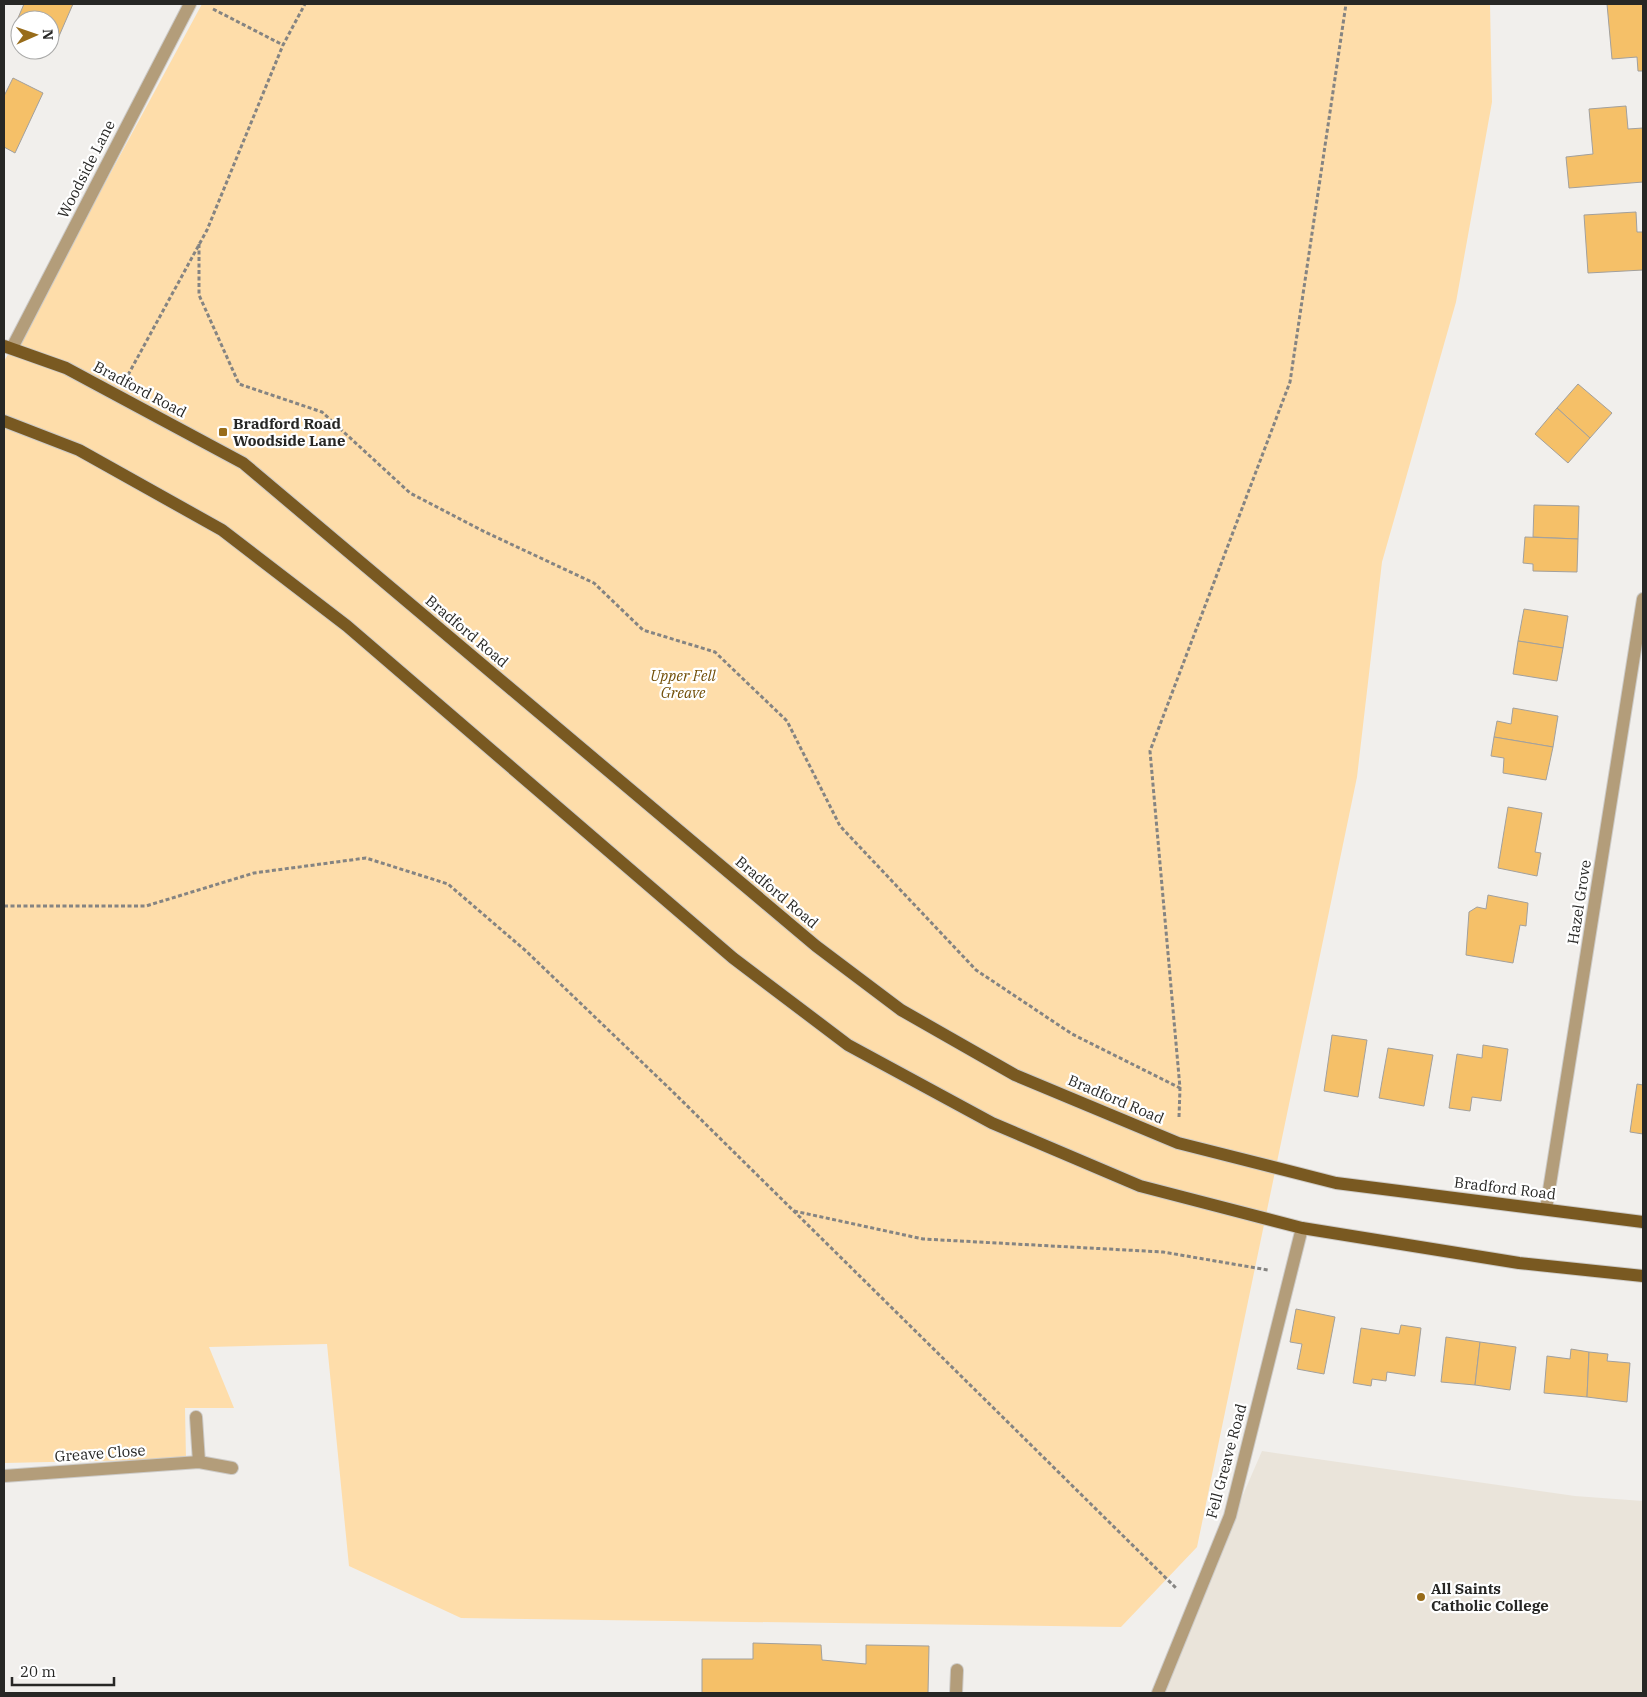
<svg xmlns="http://www.w3.org/2000/svg" width="1647" height="1697" viewBox="0 0 1647 1697" font-family="'IBM Plex Serif',serif">
  <rect width="100%" height="100%" fill="#f1efec"/>
  <path fill="#eae4da" d="M1262,1451L1575,1496L1643,1501V1693H1157Z"/>
  <path fill="#feddaa" d="M202,4H1490L1492,102L1456,302L1382,562L1357,777L1197,1547L1121,1627L461,1618L349,1566L327,1344L209,1347L234,1408H185L186,1459L4,1463V361L45,294Z"/>
  <g fill="#f5c068" stroke="#a2a09d">
    <path d="M24,4H73L56,43L50,40V20H20V27L15,25Z"/>
    <path d="M1607,4H1643V71H1638L1637,57L1612,59Z"/>
    <path d="M13,78L43,93L15,153L4,147V96Z"/>
    <path d="M1626,106L1628,129L1643,128V182L1569,188L1566,157L1593,154L1589,109Z"/>
    <path d="M1636,212L1637,232H1643V270L1588,273L1584,215Z"/>
    <path d="M1578,384L1612,413L1590,438L1557,408Z"/>
    <path d="M1557,408L1590,438L1568,463L1535,434Z"/>
    <path d="M1534,505L1579,506L1578,539L1533,537Z"/>
    <path d="M1525,537L1578,539L1577,572L1533,571V564L1523,563Z"/>
    <path d="M1524,609L1568,616L1563,648L1518,641Z"/>
    <path d="M1518,641L1563,648L1557,681L1513,674Z"/>
    <path d="M1513,708L1558,716L1553,747L1494,737L1497,721L1511,724Z"/>
    <path d="M1494,737L1553,747L1546,780L1503,773L1504,758L1491,756Z"/>
    <path d="M1508,807L1542,813L1535,852L1541,853L1537,876L1498,868Z"/>
    <path d="M1488,895L1528,903L1526,926L1520,925L1513,963L1466,955L1469,912L1477,907L1486,909Z"/>
    <path d="M1332,1035L1367,1040L1358,1097L1324,1091Z"/>
    <path d="M1483,1045L1508,1049L1501,1101L1472,1097L1470,1111L1449,1108L1457,1054L1482,1058Z"/>
    <path d="M1388,1048L1433,1055L1424,1106L1379,1098Z"/>
    <path d="M1637,1084L1643,1085V1134L1630,1132Z"/>
    <path d="M1296,1309L1335,1317L1324,1374L1297,1369L1302,1344L1290,1342Z"/>
    <path d="M1401,1325L1421,1328L1415,1376L1387,1372L1386,1381L1372,1379L1371,1386L1353,1383L1361,1328L1399,1334Z"/>
    <path d="M1446,1337L1480,1342L1475,1385L1441,1382Z"/>
    <path d="M1480,1342L1516,1347L1510,1390L1475,1385Z"/>
    <path d="M1571,1349L1589,1352L1587,1397L1544,1393L1547,1356L1570,1359Z"/>
    <path d="M1589,1352L1608,1354L1607,1361L1630,1363L1627,1402L1587,1397Z"/>
    <path d="M753,1643L821,1645L822,1660L866,1664V1645L929,1646L928,1693H702V1659H753Z"/>
  </g>
  <g fill="none" stroke-linecap="round" stroke-linejoin="round">
    <defs>
      <path id="lane" d="M956,1693L957,1670"/>
      <g id="street">
        <path d="M12,348L190,4"/>
        <path d="M1546,1209L1643,599"/>
        <path d="M196,1417L199,1462"/>
        <path d="M4,1476L199,1462L232,1468"/>
        <path d="M1158,1693L1230,1516L1302,1228"/>
      </g>
      <g id="primary">
        <path d="M4,346L66,368L243,463L816,946L901,1010L1015,1075L1178,1143L1336,1183L1643,1222"/>
        <path d="M4,421L79,450L222,530L347,626L733,958L848,1045L992,1123L1140,1186L1302,1228L1519,1263L1643,1276"/>
      </g>
    </defs>
    <use href="#lane" stroke="#cdcbc8" stroke-width="14"/>
    <use href="#street" stroke="#cdcbc8" stroke-width="14"/>
    <use href="#primary" stroke="#cdcbc8" stroke-width="14"/>
    <g stroke="#858482" stroke-width="3" stroke-dasharray="4 2.5" stroke-linecap="butt">
      <path d="M213,9L283,45"/>
      <path d="M199,244V295L239,384L322,412L410,493L485,532L594,583L643,630L715,652L787,721L840,826L976,970L1072,1034L1180,1088"/>
      <path d="M128,375L207,230L283,45L305,4"/>
      <path d="M4,906H146L254,873L366,858L448,884L526,951L670,1089L1176,1588"/>
      <path d="M1179,1117L1180,1088L1150,751L1290,382L1346,4"/>
      <path d="M794,1211L923,1239L1163,1252L1268,1270"/>
    </g>
    <use href="#lane" stroke="#b39d7a" stroke-width="12"/>
    <use href="#street" stroke="#b39d7a" stroke-width="12"/>
    <use href="#primary" stroke="#795921" stroke-width="12"/>
  </g>
  <g fill="#986c1a" stroke="#fff" stroke-width="2">
    <rect x="218" y="427" width="10" height="10" rx="2.5"/>
    <circle cx="1421" cy="1597" r="5"/>
  </g>
  <g text-anchor="middle" dominant-baseline="central" stroke-width="4.5" stroke-linejoin="round" paint-order="stroke">
    <g font-size="15" fill="#272725" stroke="#fff">
      <text transform="translate(86 169) rotate(-63)">Woodside Lane</text>
      <text transform="translate(140 389) rotate(28)">Bradford Road</text>
      <text transform="translate(467 631) rotate(40)">Bradford Road</text>
      <text transform="translate(777 892) rotate(40)">Bradford Road</text>
      <text transform="translate(1579 902) rotate(-81)">Hazel Grove</text>
      <text transform="translate(1116 1099) rotate(23)">Bradford Road</text>
      <text transform="translate(1505 1188) rotate(7)">Bradford Road</text>
      <text transform="translate(100 1453) rotate(-4)">Greave Close</text>
      <text transform="translate(1226 1461) rotate(-75)">Fell Greave Road</text>
    </g>
    <g font-size="15" font-weight="bold" fill="#272725" stroke="#fff" text-anchor="start">
      <text x="233" y="423">Bradford Road<tspan x="233" dy="17">Woodside Lane</tspan></text>
      <text x="1431" y="1588">All Saints<tspan x="1431" dy="17">Catholic College</tspan></text>
    </g>
    <g font-size="15" font-style="italic" fill="#724f08" stroke="#fff">
      <text x="683" y="675">Upper Fell<tspan x="683" dy="17">Greave</tspan></text>
    </g>
  </g>
  <rect width="1647" height="1697" fill="none" stroke="#272725" stroke-width="10"/>
  <g transform="translate(35 35) rotate(88)"><circle r="24" fill="#ffffff" stroke="#a9a9a8"/>
  <path d="M0-4L9 19L0 12L-9 19Z" fill="#986c1a"/>
  <text y="-8" font-size="14" font-weight="bold" text-anchor="middle" fill="#272725">N</text>
  </g>
  <path d="M12 1677v8h102v-8" fill="none" stroke="#272725" stroke-width="2.5"/>
  <text x="20" y="1677" font-size="15" fill="#272725" stroke="#ffffff" stroke-width="4" paint-order="stroke">20 m</text>
</svg>
